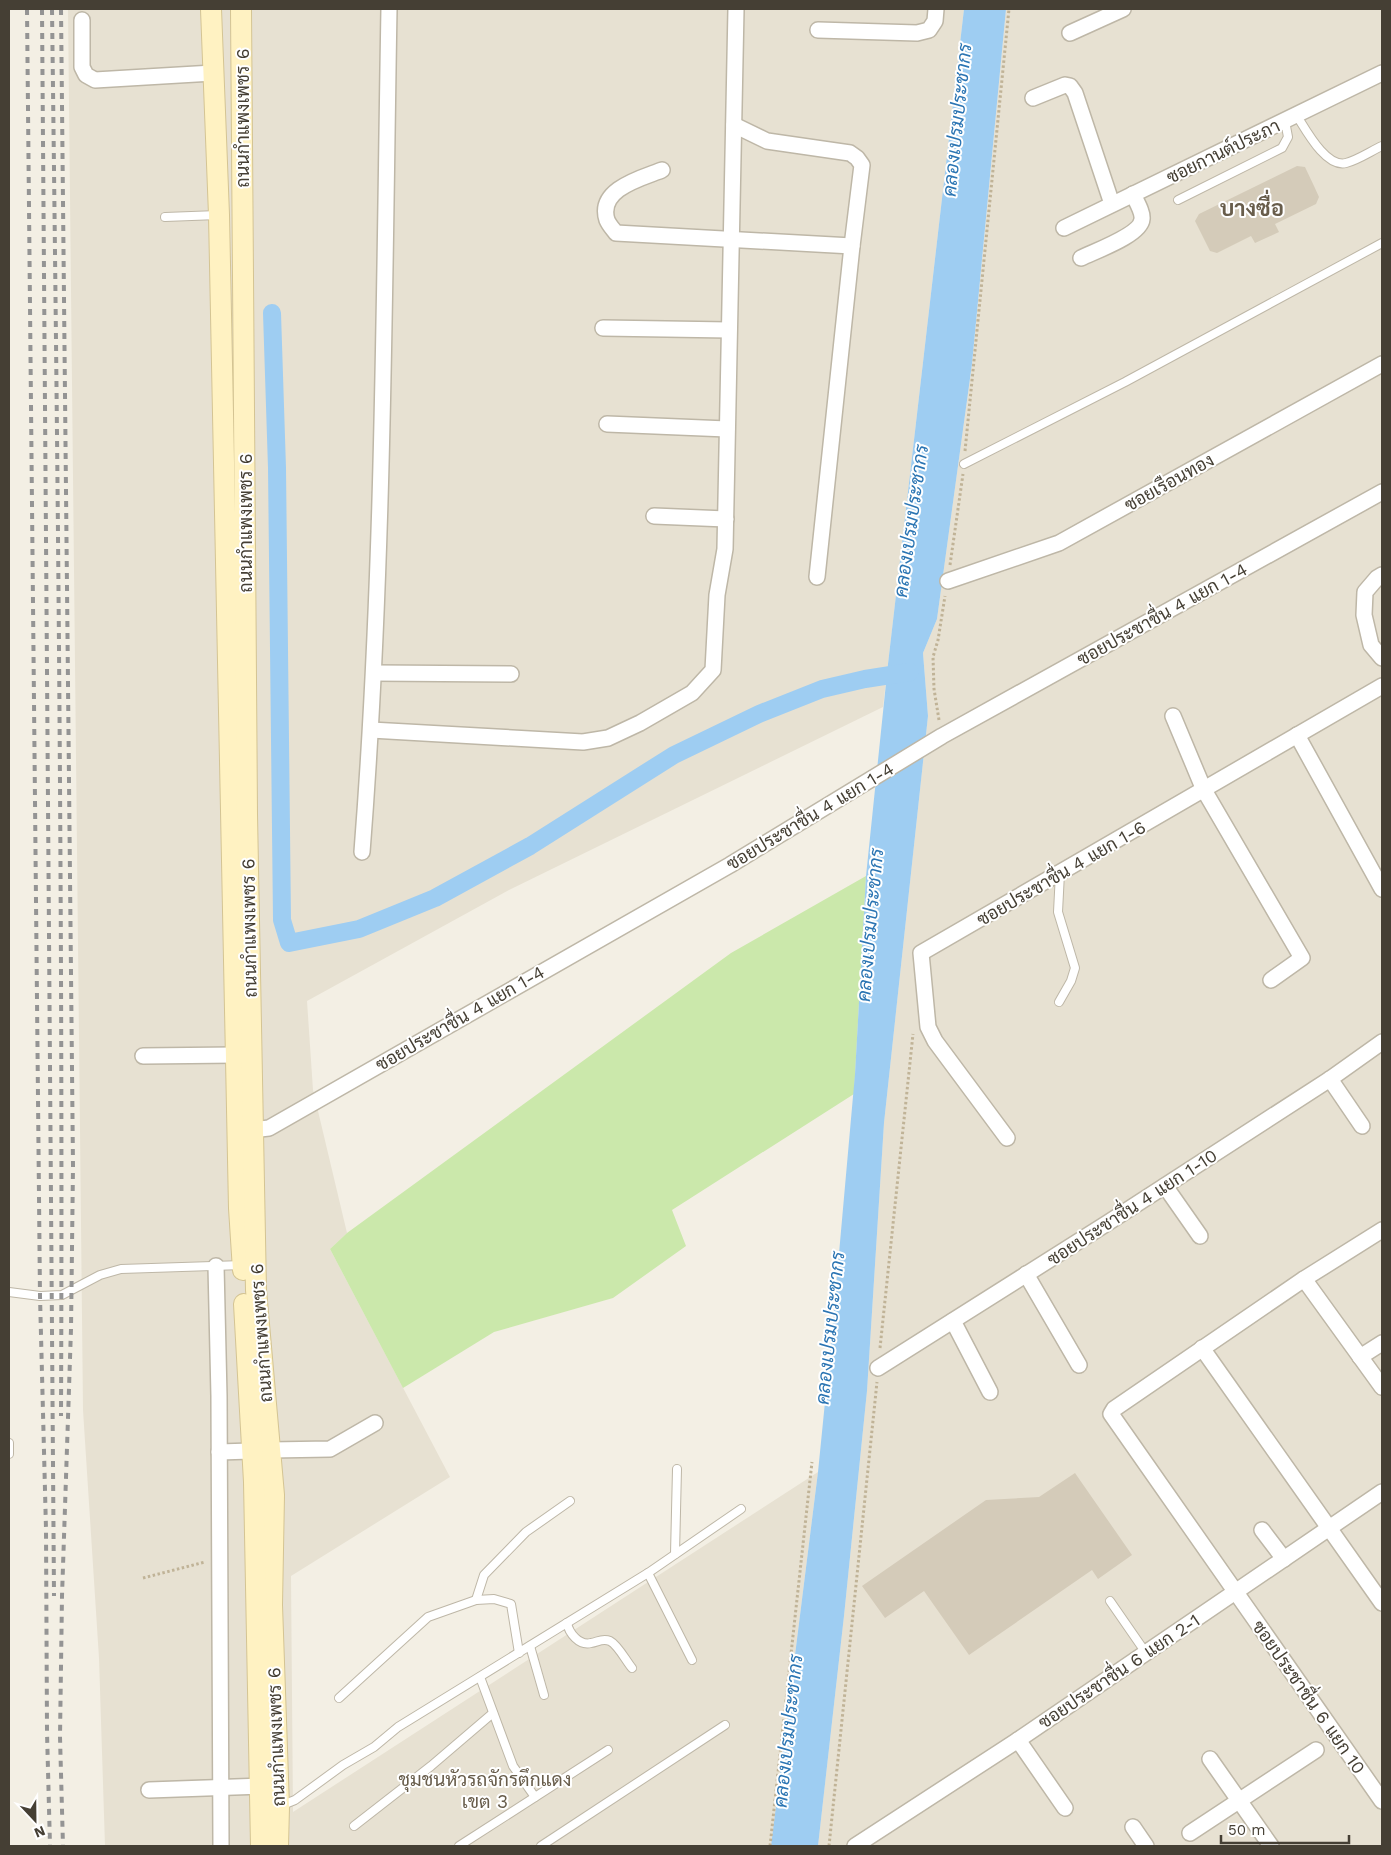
<svg xmlns="http://www.w3.org/2000/svg" width="1391" height="1855" viewBox="0 0 1391 1855" font-family="'Work Sans',Sarabun,sans-serif">
  <rect width="100%" height="100%" fill="#f3efe4"/>
  <g fill="#e7e1d2">
    <path d="M68,9H964L883,707L509,890L307,1001L313,1090L347,1233L330,1249L450,1477L291,1576L293,1812L818,1472L771,1846H105L99,1658L83,1410Z"/>
    <path d="M1006,9H1382V1846H818L844,1616L867,1391L884,1123L928,716L923,653L937,619L972,364Z"/>
  </g>
  <path fill="#cbe8ab" d="M866,876L854,1094L672,1210L686,1246L613,1298L494,1332L403,1388L330,1249L347,1233L731,953Z"/>
  <path fill="#9ecdf2" d="M964,9H1006L972,364L937,619L923,653L928,716L884,1123L867,1391L844,1616L818,1846H771L818,1472L832,1332L855,1074L866,876L888,664Z"/>
  <g fill="none" stroke-linecap="round" stroke-linejoin="round">
    <path stroke="#9ecdf2" stroke-width="18" d="M272,313L277,468L282,920L289,943L359,929L435,898L530,846L674,755L759,714L822,689L865,679L910,672"/>
  </g>
  <g fill="#d4cbb9">
    <path d="M1297,166L1305,167L1314,186L1319,197L1316,204L1275,224L1279,232L1255,243L1251,236L1217,253L1210,251L1195,221L1199,214Z"/>
    <path d="M1075,1473L1132,1555L1098,1579L1092,1570L969,1655L924,1591L885,1618L862,1586L986,1500L1039,1497Z"/>
  </g>
  <g fill="none" stroke-linecap="round" stroke-linejoin="round">
    <defs>
      <g id="lane">
        <path d="M1297,116C1306,130 1326,168 1346,163C1358,160 1371,151 1382,146"/>
        <path d="M1178,200L1282,148L1288,137L1285,121"/>
        <path d="M165,217L218,215"/>
        <path d="M964,464L1125,382L1382,243"/>
        <path d="M1059,1002L1071,981L1075,968L1058,912L1060,873"/>
        <path d="M9,1292L40,1296L62,1295L100,1275L121,1269L243,1265"/>
        <path d="M9,1443V1454"/>
        <path d="M675,1554L677,1469"/>
        <path d="M648,1573L692,1660"/>
        <path d="M476,1600L484,1575L526,1532L570,1501"/>
        <path d="M1110,1601L1146,1653"/>
        <path d="M567,1623C569,1633 579,1646 591,1643C598,1642 602,1638 610,1641C618,1645 626,1661 632,1668"/>
        <path d="M530,1646L544,1695"/>
        <path d="M480,1677L513,1766L535,1797"/>
        <path d="M339,1698L428,1617L476,1600L494,1599L511,1604L519,1653"/>
        <path d="M280,1806L295,1800L343,1765L374,1747L398,1727L648,1573L741,1509"/>
        <path d="M354,1826L431,1766L493,1713"/>
        <path d="M459,1846L608,1750"/>
        <path d="M541,1846L725,1725"/>
      </g>
      <g id="street">
        <path d="M82,20V67L86,75L95,80L213,73"/>
        <path d="M818,30L917,33L929,30L935,21L936,9"/>
        <path d="M1070,33L1123,9"/>
        <path d="M1033,98L1065,85L1070,86L1075,93L1112,204"/>
        <path d="M734,125L767,141L850,153L857,158L862,165L852,246L817,577"/>
        <path d="M662,170C642,178 597,189 607,220C609,225 613,229 616,233L852,246"/>
        <path d="M1064,228L1382,73"/>
        <path d="M1081,258C1095,251 1141,235 1142,219C1143,212 1136,201 1133,194"/>
        <path d="M603,328L729,330"/>
        <path d="M607,424L727,429"/>
        <path d="M654,516L726,519"/>
        <path d="M1382,575L1377,578L1365,592L1364,615L1371,645L1382,658"/>
        <path d="M948,581L1059,543L1382,364"/>
        <path d="M374,673L511,674"/>
        <path d="M1173,716L1204,790L1302,958L1271,980"/>
        <path d="M371,730L583,742L608,738L640,723L692,693L713,670L717,595L725,549L736,9"/>
        <path d="M1297,735L1382,889"/>
        <path d="M362,852C384,571 384,290 389,9"/>
        <path d="M143,1056L236,1055"/>
        <path d="M1330,1079L1362,1126"/>
        <path d="M244,1131L269,1128L730,865L942,736L1382,492"/>
        <path d="M1007,1138L935,1041L928,1027L921,953L1382,686"/>
        <path d="M1165,1186L1200,1236"/>
        <path d="M1382,1230L1304,1279L1114,1409L1111,1414L1382,1801"/>
        <path d="M216,1266L219,1396L221,1846"/>
        <path d="M1026,1274L1079,1365"/>
        <path d="M1304,1279L1382,1387"/>
        <path d="M953,1321L990,1392"/>
        <path d="M1202,1348L1382,1603"/>
        <path d="M1360,1357L1382,1343"/>
        <path d="M878,1368L1109,1222L1330,1079L1382,1042"/>
        <path d="M271,1450L330,1449L375,1423"/>
        <path d="M219,1452L251,1451"/>
        <path d="M1262,1530L1284,1559"/>
        <path d="M1018,1740L1065,1808"/>
        <path d="M1210,1759L1271,1846"/>
        <path d="M149,1790L260,1786"/>
        <path d="M1133,1827L1146,1846"/>
        <path d="M1190,1833L1316,1750"/>
        <path d="M855,1846L1018,1740L1382,1492"/>
      </g>
      <g id="secondary">
        <path d="M211,9L219,215L239,1208L243,1270"/>
        <path d="M241,9L247,814L256,1290L274,1495L272,1605L279,1807L278,1846"/>
        <path d="M244,1304L254,1482L261,1846"/>
      </g>
    </defs>
    <use href="#lane" stroke="#beb7a7" stroke-width="10"/>
    <use href="#street" stroke="#beb7a7" stroke-width="18"/>
    <use href="#secondary" stroke="#d4c493" stroke-width="22"/>
    <g stroke="#c0b397" stroke-width="3" stroke-dasharray="2.5 2.5" stroke-linecap="butt">
      <path d="M965,451L1009,9"/>
      <path d="M950,565L963,474"/>
      <path d="M939,720L934,689L933,657L938,640L945,596"/>
      <path d="M880,1348L913,1034"/>
      <path d="M143,1578L205,1562"/>
      <path d="M770,1846L812,1462"/>
      <path d="M829,1846L877,1382"/>
    </g>
    <use href="#lane" stroke="#fff" stroke-width="8"/>
    <use href="#street" stroke="#fff" stroke-width="15"/>
    <use href="#secondary" stroke="#fff2c2" stroke-width="20"/>
    <g stroke="#949494" stroke-width="4" stroke-dasharray="6 6" stroke-linecap="butt">
      <path d="M27,9L40,1296L46,1529L47,1732L50,1846"/>
      <path d="M42,9L54,1596"/>
      <path d="M52,9C58,478 63,947 61,1416"/>
      <path d="M61,9L73,1166L71,1329L62,1596L60,1737L63,1846"/>
    </g>
  </g>
  <g text-anchor="middle" dominant-baseline="central" stroke-width="4" stroke-linejoin="round" paint-order="stroke">
    <g font-size="18" fill="#453f34" stroke="#fff">
      <text transform="translate(242 118) rotate(-90)">ถนนกำแพงเพชร 6</text>
      <text transform="translate(1223 151) rotate(-26)">ซอยกานต์ประภา</text>
      <text transform="translate(1169 482) rotate(-29)">ซอยเรือนทอง</text>
      <text transform="translate(245 523) rotate(-90)">ถนนกำแพงเพชร 6</text>
      <text transform="translate(1162 614) rotate(-29)">ซอยประชาชื่น 4 แยก 1-4</text>
      <text transform="translate(810 816) rotate(-31)">ซอยประชาชื่น 4 แยก 1-4</text>
      <text transform="translate(1061 873) rotate(-30)">ซอยประชาชื่น 4 แยก 1-6</text>
      <text transform="translate(249 928) rotate(-91)">ถนนกำแพงเพชร 6</text>
      <text transform="translate(460 1018) rotate(-30)">ซอยประชาชื่น 4 แยก 1-4</text>
      <text transform="translate(1132 1207) rotate(-33)">ซอยประชาชื่น 4 แยก 1-10</text>
      <text transform="translate(261 1333) rotate(-94)">ถนนกำแพงเพชร 6</text>
      <text transform="translate(1119 1671) rotate(-34)">ซอยประชาชื่น 6 แยก 2-1</text>
      <text transform="translate(1309 1697) rotate(55)">ซอยประชาชื่น 6 แยก 10</text>
      <text transform="translate(276 1737) rotate(-92)">ถนนกำแพงเพชร 6</text>
    </g>
    <g font-size="19" font-style="italic" fill="#2b75b3" stroke="#fff">
      <text transform="translate(957 120) rotate(-84)">คลองเปรมประชากร</text>
      <text transform="translate(911 521) rotate(-82)">คลองเปรมประชากร</text>
      <text transform="translate(870 925) rotate(-85)">คลองเปรมประชากร</text>
      <text transform="translate(830 1328) rotate(-84)">คลองเปรมประชากร</text>
      <text transform="translate(788 1731) rotate(-84)">คลองเปรมประชากร</text>
    </g>
    <g font-size="19" fill="#685d4b" stroke="#fff">
      <text x="485" y="1779">ชุมชนหัวรถจักรตึกแดง<tspan x="485" dy="22">เขต 3</tspan></text>
    </g>
    <g font-size="22" font-weight="bold" fill="#685d4b" stroke="#fff">
      <text x="1252" y="208">บางซื่อ</text>
    </g>
  </g>
  <rect width="1391" height="1855" fill="none" stroke="#453f34" stroke-width="20"/>
  <g transform="translate(35 1820) rotate(158)" stroke="#ffffff" stroke-width="4" paint-order="stroke">
  <path d="M0-4L9 19L0 12L-9 19Z" fill="#453f34"/>
  <text y="-8" font-size="14" font-weight="bold" text-anchor="middle" fill="#453f34">N</text>
  </g>
  <path d="M1221 1835v8h128v-8" fill="none" stroke="#453f34" stroke-width="2.5"/>
  <text x="1228" y="1835" font-size="15" fill="#453f34" stroke="#ffffff" stroke-width="4" paint-order="stroke">50 m</text>
</svg>
